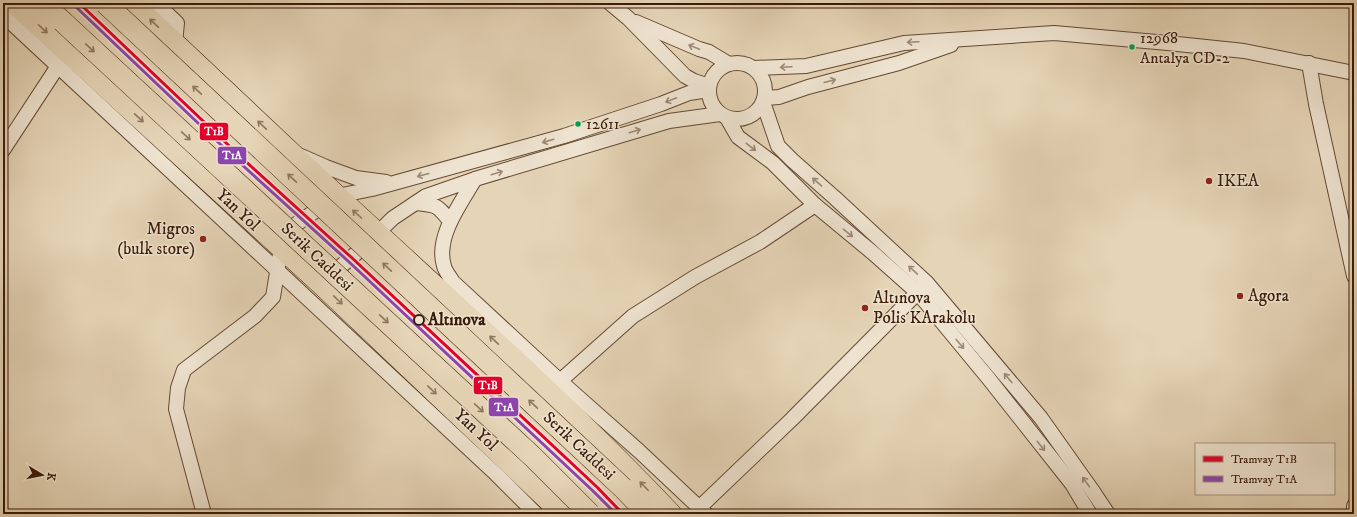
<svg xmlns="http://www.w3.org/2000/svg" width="1357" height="517" viewBox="0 0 1357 517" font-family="'IM FELL DW Pica',serif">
  <rect width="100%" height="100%" fill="#e5d4b6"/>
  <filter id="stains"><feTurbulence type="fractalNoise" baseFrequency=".005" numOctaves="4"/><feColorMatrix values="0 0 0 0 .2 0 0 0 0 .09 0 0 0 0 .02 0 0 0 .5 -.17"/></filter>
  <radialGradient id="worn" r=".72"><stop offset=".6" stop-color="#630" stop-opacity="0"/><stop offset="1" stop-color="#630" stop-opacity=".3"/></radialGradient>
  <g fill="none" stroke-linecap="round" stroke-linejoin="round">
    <defs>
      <g id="minor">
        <path d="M156,3L177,23L175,43"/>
        <path d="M610,3L628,18L685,76L694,81L709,86"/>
        <path d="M3,15L496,474L536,514"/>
        <path d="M636,22L699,49L709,52L729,64"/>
        <circle cx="737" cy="91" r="28"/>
        <path d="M1309,63L1316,104L1354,276"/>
        <path d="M754,68L806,66L904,43L1054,33L1168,43L1244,51L1354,73"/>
        <path d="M765,98L779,97L808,87L899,63L951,45"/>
        <path d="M763,102L778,146L792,160L835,198L927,283L1041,418L1092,490L1108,514"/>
        <path d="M727,118L738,137L773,163L815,205L873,253L918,293L989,379L1072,484L1090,514"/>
        <path d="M3,150L58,66L65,68"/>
        <path d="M301,156L326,167L356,178L386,182"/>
        <path d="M475,179C461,203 435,237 444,266C445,271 450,277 453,282L560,381L639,451L706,514"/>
        <path d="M416,203C437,205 437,205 450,221"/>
        <path d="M328,277L359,251L393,218L426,196L475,179L669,121L720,114"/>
        <path d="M560,381L633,316L695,277L760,242L815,205"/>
        <path d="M1354,506V513"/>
        <path d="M700,507L792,419L923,287"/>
        <path d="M204,514L176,409L178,388L184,370L255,316L273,297L281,248L295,225L337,196L372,189L564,136L661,104L689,93L709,90"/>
      </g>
      <g id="highway">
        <path d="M14,3L321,284L563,514"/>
        <path d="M42,3L62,21"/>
        <path d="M132,3C200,67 268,131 336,195C449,300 565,402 671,514"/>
        <path d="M623,488L648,514"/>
      </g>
    </defs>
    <use href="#minor" stroke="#654934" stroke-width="16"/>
    <use href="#highway" stroke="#3a1b08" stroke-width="22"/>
    <use href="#minor" stroke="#eee3d0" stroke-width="14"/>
    <use href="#highway" stroke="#e5d4b6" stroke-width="21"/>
    <defs>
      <g id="highway-bridge">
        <path d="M105,3L623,488"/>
        <path d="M62,21L533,457L590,514"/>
      </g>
    </defs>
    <use href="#highway-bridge" stroke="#3a1b08" stroke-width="22" stroke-linecap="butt"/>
    <use href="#highway-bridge" stroke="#e5d4b6" stroke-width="21"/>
    <defs>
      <path id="tram-1" d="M79,3L243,159L351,257L597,487L623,514"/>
      <path id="tram-2" d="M76,7L240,163L348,261L593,491L616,514"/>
    </defs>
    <use href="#tram-1" stroke="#eee3d0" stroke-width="6"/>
    <use href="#tram-2" stroke="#eee3d0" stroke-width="6"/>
    <use href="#tram-1" stroke="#e4002b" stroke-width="3"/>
    <use href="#tram-2" stroke="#8e44ad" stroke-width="3"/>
  </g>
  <defs><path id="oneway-shaft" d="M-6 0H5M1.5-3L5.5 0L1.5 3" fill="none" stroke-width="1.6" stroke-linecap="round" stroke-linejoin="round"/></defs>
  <g stroke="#90785f">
    <use href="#oneway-shaft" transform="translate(154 23) rotate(-137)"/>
    <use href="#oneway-shaft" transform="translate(43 29) rotate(43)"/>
    <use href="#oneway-shaft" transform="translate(90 48) rotate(43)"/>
    <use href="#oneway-shaft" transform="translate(197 90) rotate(-137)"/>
    <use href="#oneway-shaft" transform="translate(139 118) rotate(43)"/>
    <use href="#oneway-shaft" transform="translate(262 125) rotate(-137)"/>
    <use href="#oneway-shaft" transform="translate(186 136) rotate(43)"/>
    <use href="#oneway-shaft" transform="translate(292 178) rotate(-137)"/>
    <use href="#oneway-shaft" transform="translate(357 214) rotate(-138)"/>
    <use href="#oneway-shaft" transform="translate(387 267) rotate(-137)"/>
    <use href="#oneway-shaft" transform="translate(338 300) rotate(44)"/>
    <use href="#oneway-shaft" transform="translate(384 319) rotate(43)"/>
    <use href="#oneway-shaft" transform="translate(494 340) rotate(-137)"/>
    <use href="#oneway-shaft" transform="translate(432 390) rotate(44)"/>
    <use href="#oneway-shaft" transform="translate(533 404) rotate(-137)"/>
    <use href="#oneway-shaft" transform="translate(479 408) rotate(43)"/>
    <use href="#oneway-shaft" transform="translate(644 486) rotate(-134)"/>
  </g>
  <g stroke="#9d8976">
    <use href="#oneway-shaft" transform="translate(913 42) rotate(177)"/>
    <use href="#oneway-shaft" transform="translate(694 47) rotate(-158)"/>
    <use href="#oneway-shaft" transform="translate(786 67) rotate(177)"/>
    <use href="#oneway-shaft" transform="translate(830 81) rotate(-15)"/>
    <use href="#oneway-shaft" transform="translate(671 100) rotate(158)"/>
    <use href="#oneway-shaft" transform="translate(635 131) rotate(-17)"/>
    <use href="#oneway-shaft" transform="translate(548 141) rotate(164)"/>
    <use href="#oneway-shaft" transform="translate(751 147) rotate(37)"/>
    <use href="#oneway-shaft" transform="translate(497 173) rotate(-17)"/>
    <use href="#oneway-shaft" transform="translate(423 175) rotate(165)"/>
    <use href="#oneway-shaft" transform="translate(817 182) rotate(-139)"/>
    <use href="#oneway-shaft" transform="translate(848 233) rotate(39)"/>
    <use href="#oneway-shaft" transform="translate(913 270) rotate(-137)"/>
    <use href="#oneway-shaft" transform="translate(960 344) rotate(50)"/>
    <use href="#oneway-shaft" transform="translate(1008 378) rotate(-130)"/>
    <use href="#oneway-shaft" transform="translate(1041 446) rotate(51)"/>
    <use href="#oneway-shaft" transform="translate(1086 482) rotate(-126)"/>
  </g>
  <g fill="#039f4d" stroke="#eee3d0" stroke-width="1.5">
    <circle cx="1132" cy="47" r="3.5"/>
    <circle cx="578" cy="124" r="3.5"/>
  </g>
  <g fill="#8f2418" stroke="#eee3d0" stroke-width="1.5">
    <circle cx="1209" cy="181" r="4"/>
    <circle cx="203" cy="239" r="4"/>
    <circle cx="1240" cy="296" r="4"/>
    <circle cx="865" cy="308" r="4"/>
  </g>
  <circle fill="#eee3d0" stroke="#3a1b08" stroke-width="2" cx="419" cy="320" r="5"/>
  <g text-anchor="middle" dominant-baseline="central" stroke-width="3" stroke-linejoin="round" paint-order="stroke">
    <g font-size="16" fill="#3a1b08" stroke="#eee3d0" text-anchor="start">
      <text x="1140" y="38">12968<tspan x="1140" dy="20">Antalya CD-2</tspan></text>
      <text x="586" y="124">12611</text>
    </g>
    <g font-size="17" fill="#3a1b08" stroke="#eee3d0" text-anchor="start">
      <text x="1217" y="181">IKEA</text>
      <text x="195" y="229" text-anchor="end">Migros<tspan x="195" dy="20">(bulk store)</tspan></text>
      <text x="1248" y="296">Agora</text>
      <text x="873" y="298">Altınova<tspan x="873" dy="20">Polis KArakolu</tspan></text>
    </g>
    <g font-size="17" fill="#3a1b08" stroke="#eee3d0">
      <text transform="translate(238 210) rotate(43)">Yan Yol</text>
      <text transform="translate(317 257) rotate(43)">Serik Caddesi</text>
      <text transform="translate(476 430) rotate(43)">Yan Yol</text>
      <text transform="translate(579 446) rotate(43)">Serik Caddesi</text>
    </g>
    <g font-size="17" font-weight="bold" fill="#3a1b08" stroke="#eee3d0" text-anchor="start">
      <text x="428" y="320">Altınova</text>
    </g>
  </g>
  <g stroke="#eee3d0" stroke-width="1.5">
    <rect x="199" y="122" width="30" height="19" rx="4" fill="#e4002b"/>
    <rect x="217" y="146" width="30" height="19" rx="4" fill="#8e44ad"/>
    <rect x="473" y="376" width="30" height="19" rx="4" fill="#e4002b"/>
    <rect x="488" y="397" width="31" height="20" rx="4" fill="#8e44ad"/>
  </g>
  <g font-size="11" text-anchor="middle" font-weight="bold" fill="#fff">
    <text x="214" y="135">T1B</text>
    <text x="232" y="159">T1A</text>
    <text x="488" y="389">T1B</text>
    <text x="504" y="411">T1A</text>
  </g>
  <rect width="1357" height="517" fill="none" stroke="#e5d4b6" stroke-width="16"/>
  <rect x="4" y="4" width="1349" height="509" fill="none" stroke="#3a1b08" stroke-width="2"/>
  <rect x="8" y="8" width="1341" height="501" fill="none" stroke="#3a1b08"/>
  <rect x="1195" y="443" width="140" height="52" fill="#eee3d0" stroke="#a69380"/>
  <rect x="1203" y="456" width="20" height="6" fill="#e4002b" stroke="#a69380"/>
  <text x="1231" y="463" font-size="12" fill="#3a1b08">Tramvay T1B</text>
  <rect x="1203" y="476" width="20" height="6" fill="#8e44ad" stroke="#a69380"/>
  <text x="1231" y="483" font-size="12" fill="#3a1b08">Tramvay T1A</text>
  <g transform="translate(42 475) rotate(100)" stroke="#eee3d0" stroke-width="3" paint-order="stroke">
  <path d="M0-3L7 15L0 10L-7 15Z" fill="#3a1b08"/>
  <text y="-6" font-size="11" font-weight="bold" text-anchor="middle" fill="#3a1b08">K</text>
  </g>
  <rect width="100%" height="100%" filter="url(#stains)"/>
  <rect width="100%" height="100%" fill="url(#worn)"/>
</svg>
